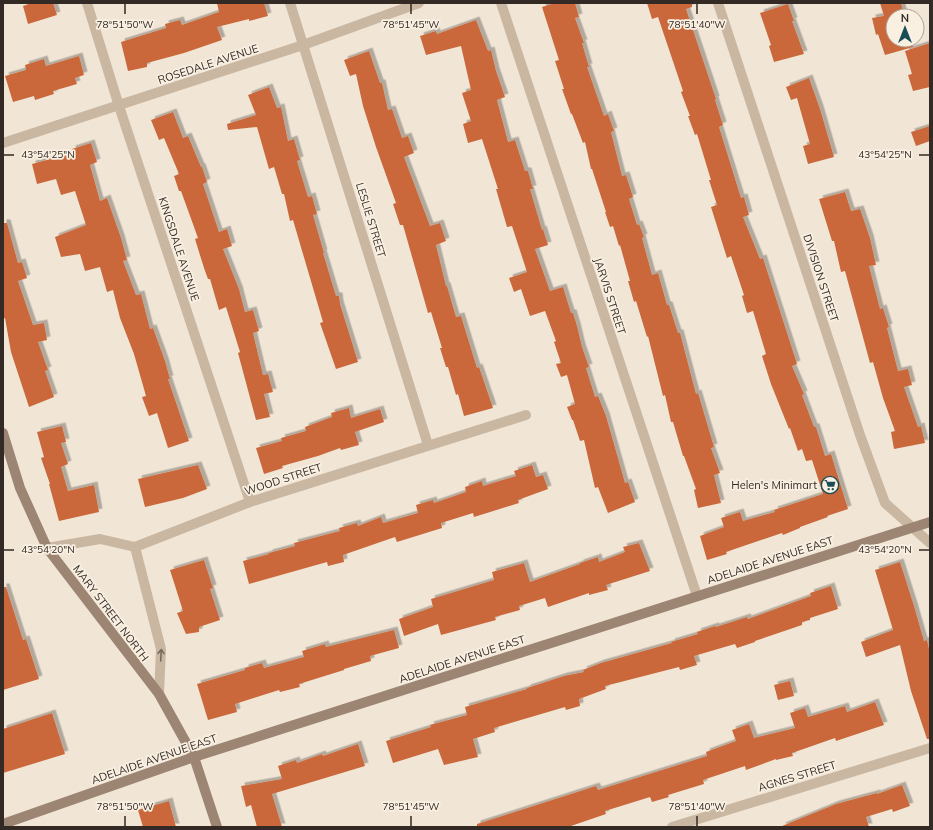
<svg xmlns="http://www.w3.org/2000/svg" width="933" height="830" viewBox="0 0 933 830" font-family="Mulish,sans-serif">
  <defs>
    <filter id="shadow"><feDropShadow dx="3.5" dy="-3.5" stdDeviation="0" flood-color="#0004"/></filter>
  </defs>
  <rect width="100%" height="100%" fill="#f1e6d6"/>
  <g fill="#ca683b" filter="url(#shadow)">
    <path d="M32,3H53L57,15L28,24L23,6Z"/>
    <path d="M217,3H264L268,16L249,21V19L217,27L222,40L184,53L147,63V67L128,71L121,42L166,28L165,24L180,20L182,25L219,12Z"/>
    <path d="M555,3H575L579,17L575,18L584,43H582L589,67H587L604,116L608,114L614,131L611,132L622,176L626,175L633,197L629,199L637,225L639,224L644,237L642,238L652,275L658,273L667,305H669L678,333H680L696,394L698,393L714,447L711,448L720,473L714,475L721,503L698,508L694,490L696,489L684,456H683L673,422H671L665,395L663,396L648,336L647,337L636,301L634,302L628,281H630L620,245L619,246L613,226L610,227L605,212H606L592,169H591L585,142L583,143L572,114H571L562,89H564L555,61L559,60L542,7Z"/>
    <path d="M647,3H692V7L686,9L716,99L715,100L723,125L719,127L741,198L744,197L749,215L743,217L760,259L763,258L797,364L792,366L804,394L802,395L814,427H816L825,456L831,454L848,509L827,516L828,517L800,527V528L783,535L782,533L726,552L727,554L707,560L700,536L724,527L721,518L740,512L743,521L775,512L774,510L823,494L812,460L806,461L802,449L798,451L790,428L789,429L771,384L762,356L766,354L753,311L747,313L742,296L744,295L731,256L727,258L711,207L717,205L709,180H711L697,134L695,135L688,116H690L681,92L683,91L658,17L652,19Z"/>
    <path d="M880,3H901L904,16H893V40H911L913,47L885,55L878,34L876,35L872,18L884,16Z"/>
    <path d="M788,4L794,21H792L804,54L774,62L769,46L771,45L760,13Z"/>
    <path d="M476,20L488,51L491,50L496,71L505,97L497,100L508,142L515,140L525,171H528L533,189H530L542,230L543,229L548,245L535,249L550,291L563,287L571,313H573L577,326L582,347L589,367L586,368L595,397L598,396L606,416L625,483L628,482L635,502L608,513L598,487L595,488L584,440L580,441L573,420H572L567,407L575,404L567,375L561,377L556,364L561,363L554,342L556,341L545,311L530,316L521,289L514,292L509,278L527,272L512,226L507,227L496,189H498L482,139L468,143L463,124L471,121L462,93L471,90L461,46L426,55L420,36L436,31L437,34Z"/>
    <path d="M930,43V87L913,91L908,75L912,74L905,51Z"/>
    <path d="M369,51L380,83H382L388,110L392,109L402,138L408,136L414,153L404,157L430,226L440,223L446,241L436,245L446,286H447L456,317L461,316L477,368L479,367L493,408L464,416L458,394L456,395L448,367H446L440,348H442L431,312L428,313L403,225H400L393,204L396,203L376,147L363,106L356,74L350,76L344,60Z"/>
    <path d="M79,56L84,75L75,78L77,84L53,91L54,94L35,100L34,96L13,102L5,76L26,70L25,65L44,59L46,66Z"/>
    <path d="M809,78L820,109L834,157L808,164L803,146L810,144L797,98L791,100L786,87Z"/>
    <path d="M269,87L277,108L281,107L288,141L294,139L300,160L297,161L308,197L312,196L317,214L313,215L324,253H323L336,296H339L340,304L358,362L336,369L320,323L323,322L293,220L290,221L284,194H282L274,167L269,169L257,127L228,130L227,124L256,115L248,95Z"/>
    <path d="M173,112L183,138L188,136L201,167H202L207,182L203,184L219,232L227,229L232,246L223,249L239,289L245,312L253,310L259,331L253,333L263,375L268,374L273,392L264,394L270,417L256,420L238,353L240,352L226,307L219,310L210,279H208L204,268L195,239L198,238L181,191H179L174,176L179,174L164,138L159,140L151,120Z"/>
    <path d="M930,126V141L916,146L911,132Z"/>
    <path d="M91,143L97,162L90,165L100,201L107,198L121,238L127,260L123,261L136,295L141,294L150,329L153,328L165,361L170,379H168L189,441L168,448L157,413L149,416L142,397L146,396L134,354L120,318L113,290L107,292L100,267L85,271L80,254L61,257L55,237L86,225L75,191L61,195L56,179L37,184L32,164L73,153L72,149Z"/>
    <path d="M845,192L851,211L860,209L870,238L876,265L869,266L880,309L883,308L889,327L887,328L898,371L908,369L912,385L904,387L918,427L921,426L925,443L894,449L891,432L895,431L883,398L873,362L870,363L845,271L841,272L834,241H832L819,199Z"/>
    <path d="M3,223H7L18,263L22,262L27,278L18,281L33,325L44,323L47,340L38,342L48,370L45,371L54,397L29,407L11,352L5,318L3,319Z"/>
    <path d="M349,408L351,418L380,409L384,422L355,432L359,445L341,450L340,448L318,456L282,466L283,468L264,474L256,448L282,441L281,438L306,431L305,427L332,417L331,413Z"/>
    <path d="M62,426L66,442L61,443L68,464L61,467L68,491L94,485L99,512L59,521L49,484H50L41,458L44,457L37,432Z"/>
    <path d="M198,465L207,489L183,498L145,507L138,479Z"/>
    <path d="M532,465L536,477L543,475L548,489L518,500L519,503L474,517L473,513L441,523L442,528L397,542L395,537L343,555L344,562L328,566L327,562L249,584L243,561L269,554V553L295,546L294,543L340,531L339,528L357,523L358,526L381,517L383,523L418,513L416,505L433,500L434,503L466,492L465,487L482,481L483,486L516,476L514,471Z"/>
    <path d="M639,543L650,571L606,585L608,590L589,595V593L548,607L545,598L519,606L520,610L495,617L496,620L441,635L438,624L404,636L399,619L433,607L431,599L494,580L492,572L524,563L530,582L580,564V563L598,557L599,562L625,552L623,547Z"/>
    <path d="M204,560L213,588L210,589L220,620L199,627V632L186,634L177,613L183,611L170,570Z"/>
    <path d="M900,562L914,606L924,641L927,640L930,654V739H927L911,691L900,645L866,657L861,642L893,630L875,570Z"/>
    <path d="M831,586L838,609L810,618V620L802,622V625L755,641V642L737,648L735,644L694,656L697,665L680,670L679,667L605,686L606,689L579,699L580,706L566,710L565,707L494,728L495,732L473,739L478,757L444,765L438,749L393,763L386,741L431,727L430,725L467,715L465,707L527,689V688L564,676L584,672L583,670L601,663L672,643L671,642L698,634L697,632L715,626L716,627L747,617L748,619L811,596L810,593Z"/>
    <path d="M3,587H6L23,640L26,639L39,679L3,690Z"/>
    <path d="M394,630L399,648L370,656L371,661L344,669V670L299,684L300,687L280,692L279,690L235,704L237,712L208,720L197,684L245,670V668L262,663L264,668L304,657L302,651L325,644L326,647Z"/>
    <path d="M790,681L794,696L778,700L774,685Z"/>
    <path d="M875,702L884,725L836,741L835,738L792,753L793,756L776,760V759L746,770L745,766L703,780L704,784L668,795L669,797L652,802L650,797L605,811L606,814L568,827H477V824L596,786L598,790L707,756L706,752L736,741L732,730L749,724L754,738L795,728L790,713L805,708L808,717L845,706L847,712Z"/>
    <path d="M52,713L65,754L3,773V729Z"/>
    <path d="M358,744L365,766L272,794L282,827H257L251,805L246,807L241,786L282,779L278,766L296,760L297,763L322,754L323,756Z"/>
    <path d="M902,785L910,806L893,812L892,809L866,817L869,827H782V826L836,804L877,793V794Z"/>
    <path d="M169,801L176,827H143L138,810Z"/>
  </g>
  <g fill="none" stroke-linecap="round" stroke-linejoin="round">
    <g stroke="#c9b7a2" stroke-width="10">
      <path d="M87,3L119,106L250,502"/>
      <path d="M290,3L428,445"/>
      <path d="M501,3L697,596"/>
      <path d="M718,3L860,435L885,503L930,543"/>
      <path d="M3,143L303,45L419,3"/>
      <path d="M135,547L161,649L159,694"/>
      <path d="M47,548L100,539L135,547L250,502L526,415"/>
      <path d="M672,827L930,748"/>
    </g>
    <g stroke="#9d8573" stroke-width="10">
      <path d="M3,433L20,488L47,548L159,694L194,757L217,827"/>
      <path d="M3,824L194,757L930,522"/>
    </g>
  </g>
  <defs><path id="oneway-shaft" d="M-6 0H5M1.5-3L5.5 0L1.5 3" fill="none" stroke-width="1.6" stroke-linecap="round" stroke-linejoin="round"/></defs>
  <use stroke="#77695d" href="#oneway-shaft" transform="translate(161 655) rotate(-87)"/>
  <path fill="none" stroke="#342a25" stroke-width="1.5" d="M125,4V14M411,4V14M697,4V14M4,155H14M919,155H929M4,550H14M919,550H929M125,816V826M411,816V826M697,816V826"/>
  <defs>
    <symbol id="supermarket-ring" viewBox="-11 -11 22 22"><circle r="9.5" fill="#f9f0e2" stroke="#194e56" stroke-width="1.5"/><path d="M-6-5.5h2.5l.6 2H6L4.5 2H-2.5L-4.4-4H-6ZM-1.5 3.2a1.3 1.3 0 1 0 .1 0ZM3 3.2a1.3 1.3 0 1 0 .1 0Z" fill="#194e56"/></symbol>
  </defs>
  <g fill-rule="evenodd">
    <use href="#supermarket-ring" x="820" y="475" width="20" height="20"/>
  </g>
  <g text-anchor="middle" dominant-baseline="central" stroke-width="3.5" stroke-linejoin="round" paint-order="stroke">
    <g font-size="11" fill="#342a25" stroke="#f9f0e2">
      <text transform="translate(208 64) rotate(-18)">ROSEDALE AVENUE</text>
      <text transform="translate(371 220) rotate(73)">LESLIE STREET</text>
      <text transform="translate(179 249) rotate(72)">KINGSDALE AVENUE</text>
      <text transform="translate(821 278) rotate(72)">DIVISION STREET</text>
      <text transform="translate(610 296) rotate(72)">JARVIS STREET</text>
      <text transform="translate(283 479) rotate(-18)">WOOD STREET</text>
      <text transform="translate(770 560) rotate(-18)">ADELAIDE AVENUE EAST</text>
      <text transform="translate(111 613) rotate(53)">MARY STREET NORTH</text>
      <text transform="translate(462 659) rotate(-18)">ADELAIDE AVENUE EAST</text>
      <text transform="translate(154 759) rotate(-19)">ADELAIDE AVENUE EAST</text>
      <text transform="translate(797 776) rotate(-17)">AGNES STREET</text>
    </g>
    <g font-size="11" fill="#342a25" stroke="#f9f0e2" text-anchor="end">
      <text x="817" y="485">Helen's Minimart</text>
    </g>
  </g>
  <g font-size="10" text-anchor="middle" fill="#342a25" stroke="#f9f0e2" stroke-width="3.5" stroke-linejoin="round" paint-order="stroke">
    <text x="125" y="28">78°51'50"W</text>
    <text x="411" y="28">78°51'45"W</text>
    <text x="697" y="28">78°51'40"W</text>
    <text x="48" y="158">43°54'25"N</text>
    <text x="885" y="158">43°54'25"N</text>
    <text x="48" y="553">43°54'20"N</text>
    <text x="885" y="553">43°54'20"N</text>
    <text x="125" y="810">78°51'50"W</text>
    <text x="411" y="810">78°51'45"W</text>
    <text x="697" y="810">78°51'40"W</text>
  </g>
  <rect width="933" height="830" fill="none" stroke="#342a25" stroke-width="8"/>
  <g transform="translate(905 28)"><circle r="19" fill="#f9f0e2" stroke="#aaa196"/>
  <path d="M0-3L7 15L0 10L-7 15Z" fill="#194e56"/>
  <text y="-6" font-size="11" font-weight="bold" text-anchor="middle" fill="#342a25">N</text>
  </g>
</svg>
